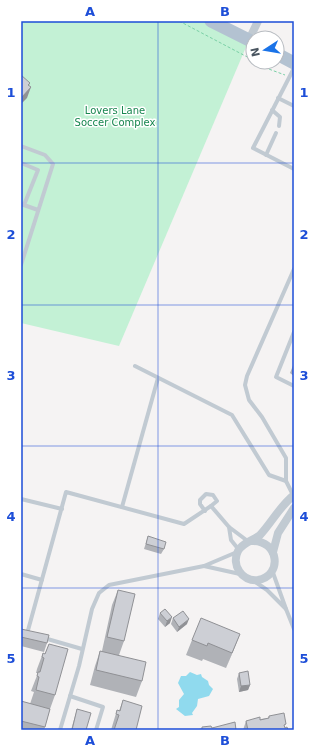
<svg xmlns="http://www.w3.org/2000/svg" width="315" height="751" viewBox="0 0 315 751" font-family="'DejaVu Sans',sans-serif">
  <rect width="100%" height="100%" fill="#f5f3f3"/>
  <path fill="#c3f1d5" d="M21,21H211L249,40L119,346L21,323Z"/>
  <path fill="#90daee" d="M190,672L197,675L201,674L202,677L208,681L209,685L213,689L209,696L198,699L197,706L192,713L193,715L185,716L176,709L179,707V700L184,694L178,683L181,676H186Z"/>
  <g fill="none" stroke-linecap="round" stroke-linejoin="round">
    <g stroke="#7ad0a6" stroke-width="1" stroke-dasharray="3 2" stroke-linecap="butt">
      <path d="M179,21L253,60"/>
      <path d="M256,62L266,68L285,75"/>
    </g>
    <g stroke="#c1cad2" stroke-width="4">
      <path d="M294,68L253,148L294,169"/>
      <path d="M278,98L294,106"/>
      <path d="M272,110L280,117L279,126"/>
      <path d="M21,146L45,155L53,164L21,265"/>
      <path d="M266,155L276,133"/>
      <path d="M21,163L38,170L24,205"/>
      <path d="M21,204L38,210"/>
      <path d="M294,332L276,377L294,386"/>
      <path d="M135,366L232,415L269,475L286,481L293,495"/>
      <path d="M286,481V458L262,417L249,400L245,385L247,376L294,269"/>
      <path d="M21,499L62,509"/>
      <path d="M122,507L158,378"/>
      <path d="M205,511L200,504V500L206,494L213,495L217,501L211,506"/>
      <path d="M239,550L231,540L229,527L249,542"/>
      <path d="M237,552L204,566L240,574"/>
      <path d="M21,574L42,580"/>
      <path d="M254,581L267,590L286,609L272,570"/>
      <path d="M286,609L294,629"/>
      <path d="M27,634L66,492L184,524L211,506L229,527"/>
      <path d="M44,638L82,649"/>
      <path d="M70,696L103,707L96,730"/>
      <path d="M60,730L79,666L92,609L99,593L109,585L204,566"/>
    </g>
    <g stroke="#c1cad2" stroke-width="8">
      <path d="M249,40L258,21"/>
      <path d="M252,541C279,540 283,576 258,580C242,582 231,565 238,551C243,542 253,541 260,535C272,522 280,506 294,495"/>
      <path d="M273,552L278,533L294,508"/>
    </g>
    <g stroke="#b3c2d1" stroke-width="13">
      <path d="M211,21L253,42"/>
      <path d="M277,54L294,63"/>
    </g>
  </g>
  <g fill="#b0b2b7">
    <path d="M294,363V376L290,373Z"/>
    <path d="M148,536L164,549L161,554L144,549Z"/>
    <path d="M118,590L124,641L119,655L142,681L136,697L90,685L95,666L100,651H102L112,605Z"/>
    <path d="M160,613L170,623L165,627L158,619Z"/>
    <path d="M173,618L187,624L177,632L171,624Z"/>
    <path d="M21,629L47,643L44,652L21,646Z"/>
    <path d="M240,634L226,668L203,659L202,661L186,655L192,640Z"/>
    <path d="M49,644L55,695L50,709L45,727L44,730H21V701L30,704L34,692L31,691L38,673H36L37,669L43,653L45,654Z"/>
    <path d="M239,673L250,685L248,690L239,692L237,679Z"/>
    <path d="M123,700L136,730H111L117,710L119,711Z"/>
    <path d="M77,709L86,730H71Z"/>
    <path d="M269,716L288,730H243L246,721L268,718Z"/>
  </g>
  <g fill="#909195">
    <path d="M30,83L27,91L31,87L27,98L21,104V99L22,97Z"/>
    <path d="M172,617L170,623L165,627L167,621Z"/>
    <path d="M189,619L187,624L177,632L179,627Z"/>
    <path d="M240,634L234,649L226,668L232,653Z"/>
    <path d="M250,685L248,690L239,692L241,686Z"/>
  </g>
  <g fill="#cdcfd5" stroke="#909195">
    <path d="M21,75L30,83L28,85L31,87L22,97L21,96Z"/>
    <path d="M148,536L166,542L164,549L146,544Z"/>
    <path d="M118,590L135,594L124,641L107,637Z"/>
    <path d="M165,609L172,617L167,621L160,613Z"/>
    <path d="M183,611L189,619L179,627L173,618Z"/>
    <path d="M201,618L240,634L232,653L208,643L207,646L192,640Z"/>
    <path d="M21,629L49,635L47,643L21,637Z"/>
    <path d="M49,644L68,649L55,695L36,690L39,677L37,676L38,672H40L44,658L42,657L43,653L45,654Z"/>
    <path d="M100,651L146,662L142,681L96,670Z"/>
    <path d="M248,671L250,685L241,686L239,673Z"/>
    <path d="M123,700L142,706L136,730H114L119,715L116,714L117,710L120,711Z"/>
    <path d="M21,701L50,709L45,727L21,721Z"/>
    <path d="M77,709L91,713L86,730H72Z"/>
    <path d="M284,713L286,724L284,725L285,728L287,727L288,730H248L246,721L260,717V720L269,718V716Z"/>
    <path d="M235,722L236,730H196L202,729V727L211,726L212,728Z"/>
  </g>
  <path fill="none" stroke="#1d4ed8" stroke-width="1" stroke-opacity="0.55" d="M158,21V730M21,163H294M21,305H294M21,446H294M21,588H294"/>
  <g text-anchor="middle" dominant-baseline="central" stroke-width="3" stroke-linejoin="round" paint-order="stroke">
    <g font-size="10" fill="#17864f" stroke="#fff">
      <text x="115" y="110">Lovers Lane<tspan x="115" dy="12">Soccer Complex</tspan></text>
    </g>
  </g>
  <rect width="315" height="751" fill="none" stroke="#ffffff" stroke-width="44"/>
  <g transform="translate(265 50) rotate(258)"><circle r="19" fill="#ffffff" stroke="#b7bbc0"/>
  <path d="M0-3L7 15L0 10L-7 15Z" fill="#1a73e8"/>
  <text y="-6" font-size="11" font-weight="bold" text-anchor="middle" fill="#4a5661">N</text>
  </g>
  <rect x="22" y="22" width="271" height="707" fill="none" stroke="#1d4ed8" stroke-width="1.5"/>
  <g font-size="13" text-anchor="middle" font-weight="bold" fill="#1d4ed8">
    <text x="90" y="16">A</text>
    <text x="225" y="16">B</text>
    <text x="11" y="97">1</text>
    <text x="304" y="97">1</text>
    <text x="11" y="239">2</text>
    <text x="304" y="239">2</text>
    <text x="11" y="380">3</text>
    <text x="304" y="380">3</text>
    <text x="11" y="521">4</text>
    <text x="304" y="521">4</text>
    <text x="11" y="663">5</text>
    <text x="304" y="663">5</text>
    <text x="90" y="745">A</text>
    <text x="225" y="745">B</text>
  </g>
</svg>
